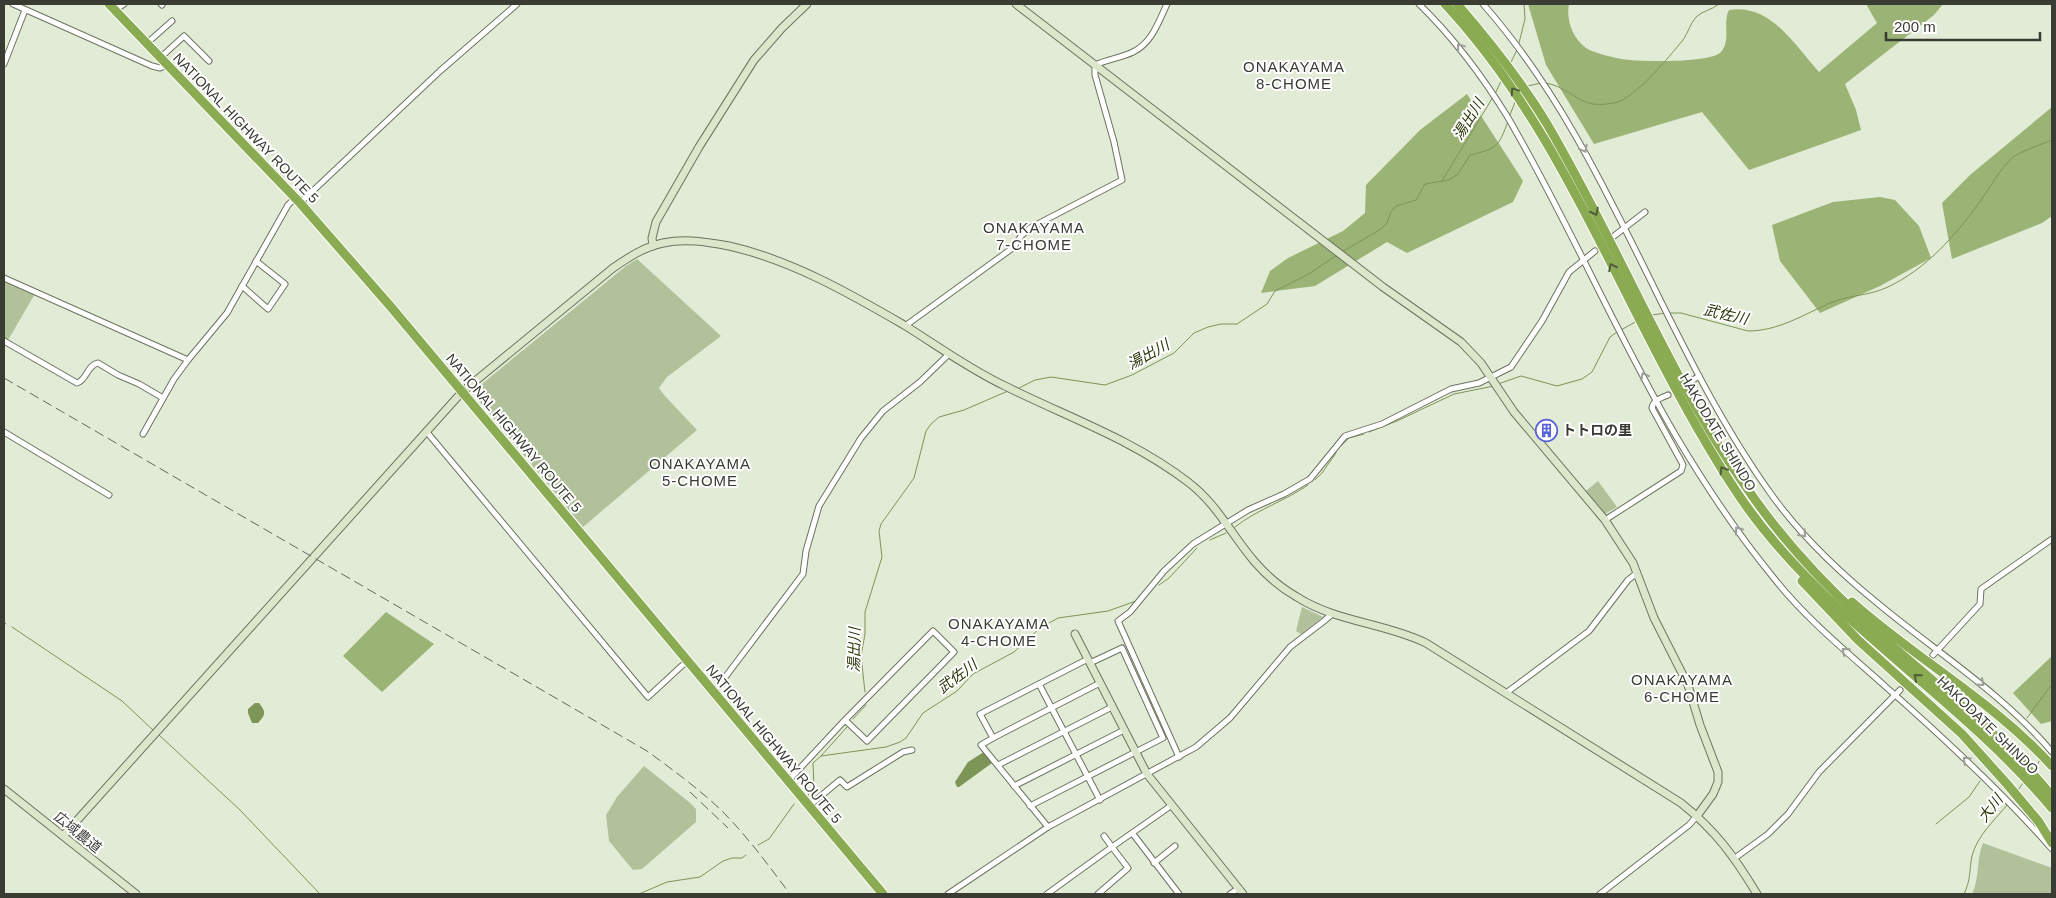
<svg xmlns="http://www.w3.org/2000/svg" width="2056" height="898" viewBox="0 0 2056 898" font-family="Helvetica,'Noto Sans JP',sans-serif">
  <rect width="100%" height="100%" fill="#e1ebd5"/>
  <g fill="#b1c29a">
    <path d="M637,259L721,336L667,377L659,388L664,395L697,430L583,527L475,396L477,388L626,266Z"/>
    <path d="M4,274L36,292L4,347Z"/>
    <path d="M1598,481L1617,507L1605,514L1586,491Z"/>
    <path d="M1302,607L1323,617L1301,634L1296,631Z"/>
    <path d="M644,766L689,802L696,809V822L642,869L633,870L609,841L606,815L617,797Z"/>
    <path d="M1983,843L2052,868V892L2051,894H1972C1980,878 1976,859 1983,843Z"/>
  </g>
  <g fill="#9bb475">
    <path d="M1528,4H1569C1566,19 1572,38 1586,48C1591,52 1615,58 1622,59C1639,62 1708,63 1720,53C1732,42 1722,23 1729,10C1771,3 1794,45 1819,72L1877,23L1866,4H1943L1934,15L1845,84L1856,110L1861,130L1749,170L1702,112L1594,144L1546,65Z"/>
    <path d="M1467,94L1523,181L1513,202L1407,253L1387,242L1315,286L1261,293L1270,271L1288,258L1343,231L1365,213L1366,185L1420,130Z"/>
    <path d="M2052,107V216L2042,223L1952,259L1942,203L1970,175Z"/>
    <path d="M1880,197L1895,200L1919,226L1931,258L1880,286L1820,313L1780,261L1772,225L1833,202Z"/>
    <path d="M386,612L434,644L382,692L343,656Z"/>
    <path d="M2052,656V721L2041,724L2013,693Z"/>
  </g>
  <g fill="#7d9557">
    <path d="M255,703H259C266,712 266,714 258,723H252L248,713V709Z"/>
    <path d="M984,752L992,763L959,787H957L955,782L968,762Z"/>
  </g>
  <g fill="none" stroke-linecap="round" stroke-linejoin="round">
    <g stroke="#7d9557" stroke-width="1">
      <path d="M1518,47L1525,19L1524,4"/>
      <path d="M1511,62L1517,50"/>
      <path d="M1545,83C1564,85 1575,101 1593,104C1601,105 1613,104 1620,101C1640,92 1668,58 1683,40C1688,33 1690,24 1696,17C1702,11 1712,10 1719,4"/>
      <path d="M1528,86L1541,83"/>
      <path d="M1495,94L1501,81"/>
      <path d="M1509,117L1516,100"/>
      <path d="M1442,181L1493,97"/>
      <path d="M1342,252L1381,229L1387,223L1391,212L1396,206L1416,200L1425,184L1449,180L1458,174L1470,155C1496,149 1499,147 1508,121"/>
      <path d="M1670,313H1681L1748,331C1778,331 1803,315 1830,303C1848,295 1869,296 1888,287C1926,269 1955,236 1979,203C1990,188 1999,170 2013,157L2024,151L2052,140"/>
      <path d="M1652,315L1666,313"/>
      <path d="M1621,330L1637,321"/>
      <path d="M1498,384L1521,376L1557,386L1582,379L1592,372L1610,337L1617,332"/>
      <path d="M1017,389L1035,380L1051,377L1105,385L1132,375L1174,353L1194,333L1208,327L1221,324H1237L1267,304L1275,291L1307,275L1337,255"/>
      <path d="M1369,432L1397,421L1454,394L1494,386"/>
      <path d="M1341,446L1349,438L1364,434"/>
      <path d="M1315,480L1322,473L1336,453"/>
      <path d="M1235,527C1258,509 1285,501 1308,485"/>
      <path d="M1210,540L1226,533"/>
      <path d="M1159,585L1169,578L1197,548"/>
      <path d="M4,622L6,624"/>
      <path d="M12,627L122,701L154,731"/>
      <path d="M865,692L861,656L865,634V612L882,557L879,531L881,524L914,478L926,431L931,424L939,417L964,410L1008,391"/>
      <path d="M2027,718L2052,684"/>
      <path d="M853,719L866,705"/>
      <path d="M159,735L240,810L320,894"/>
      <path d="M821,756L886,747L900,742L906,738L923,713L957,691L973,674L1014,652L1040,628L1058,618L1108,611L1136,601"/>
      <path d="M2033,770L2041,759"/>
      <path d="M2018,790L2023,783"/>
      <path d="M808,795L814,788L813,763L821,756L847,727"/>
      <path d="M1936,824L1969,797L1980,781"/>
      <path d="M758,845L769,839L794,804"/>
      <path d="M639,894L667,882L700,877L723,861L732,858H742L746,855"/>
      <path d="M1964,894C1971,880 1969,871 1972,856C1977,836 1994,821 2007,805"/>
    </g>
    <path stroke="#bfc8b5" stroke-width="5" stroke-dasharray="5 2.5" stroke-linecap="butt" d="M1900,690L1933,655"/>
    <defs>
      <g id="street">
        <path d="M13,4L152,66L160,68L167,65"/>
        <path d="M161,4L162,5"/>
        <path d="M1419,4C1454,38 1481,74 1507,116C1568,220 1615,332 1676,436C1705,485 1737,533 1773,577C1806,619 1847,652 1886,687C1944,738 2001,791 2052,849"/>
        <path d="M1483,4C1610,148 1660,339 1771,494C1801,536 1840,573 1881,606C1939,654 2003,694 2052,752"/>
        <path d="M115,10L124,4"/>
        <path d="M146,44L172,21"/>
        <path d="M160,58L184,36L209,61"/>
        <path d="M4,64L25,10"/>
        <path d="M300,203L440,71L517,4"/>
        <path d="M1614,236L1645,212"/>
        <path d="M4,278L188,360L227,313L288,205L295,198"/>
        <path d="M242,286L268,309L285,284L256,261"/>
        <path d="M905,326L1014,247L1021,236L1030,228L1122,180L1114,142L1095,75V65C1108,59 1121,58 1133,52C1152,43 1159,21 1167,4"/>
        <path d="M4,341L77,383C87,380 87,365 98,363L118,375L139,384L163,398"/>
        <path d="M1690,382L1699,376"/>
        <path d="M426,431L648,697L687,661"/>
        <path d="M4,432L109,495"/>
        <path d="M143,434L174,379L188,360"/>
        <path d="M1605,520L1681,471L1683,465L1681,461L1652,408C1653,400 1661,398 1668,395"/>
        <path d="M1933,655L1980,604L1981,589L2052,539"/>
        <path d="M1039,684L1100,800"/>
        <path d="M714,692L803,574L806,551L819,506L861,438L883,411L920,382L949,354"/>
        <path d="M1506,693L1589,631L1628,580L1637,573"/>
        <path d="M993,738L1100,683"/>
        <path d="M1179,757L1118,621L1130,612L1164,571L1193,544L1248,510L1284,494L1310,479L1345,436L1382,424L1451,389L1479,383L1511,367L1542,321L1569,272L1595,251"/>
        <path d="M998,765L1112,707"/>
        <path d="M788,781L845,720L933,631L954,652L867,741L845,720"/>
        <path d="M1014,786L1124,730"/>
        <path d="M809,806L840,780L847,787L903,752L912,750"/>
        <path d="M1030,806L1163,738L1122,648L1090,663"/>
        <path d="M1048,827L981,745L993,738L980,714L1088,659"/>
        <path d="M1133,834L1179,894"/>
        <path d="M1735,858L1768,834L1788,814L1819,772L1900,690"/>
        <path d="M1154,863L1175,846"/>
        <path d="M948,894L1048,827L1196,747L1230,718L1290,647L1324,621L1332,614"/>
        <path d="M1047,894L1112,847L1104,836"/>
        <path d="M1098,894L1128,868L1112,847L1172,805"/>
        <path d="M1230,894L1239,888"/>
        <path d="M1600,894L1689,825L1697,816"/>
      </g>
      <g id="secondary">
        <path d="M1016,4L1383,287L1461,342L1481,363L1514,412L1605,520L1633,563L1654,618L1688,685L1700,725L1718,772V782L1713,794L1697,816"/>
        <path d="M653,246L652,238L656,222L699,147L754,60L782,28L807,4"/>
        <path d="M1075,634L1147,774L1243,894"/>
        <path d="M4,789L136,894"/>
        <path d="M63,836L462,392L613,268C629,257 644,247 663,243C685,238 707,242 729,246C791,260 849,293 904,325C938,346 969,369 1005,386C1067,417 1132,439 1188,482C1217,504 1231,534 1254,561C1266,575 1281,588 1297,597C1336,622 1385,623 1426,643L1681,803C1716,831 1734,856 1757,894"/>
      </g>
      <g id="highway">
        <path d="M109,4L300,203L391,307L883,894"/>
        <path d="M1445,4C1559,126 1615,286 1698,429C1713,455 1729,482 1747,507C1831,624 1960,698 2052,808"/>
        <path d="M1457,4C1490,42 1521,81 1547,124C1619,246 1669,379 1751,494C1783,540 1820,580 1861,618C1926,678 1995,727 2052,796"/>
        <path d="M1802,581L1858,640L1962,734L2007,784L2039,822L2052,843"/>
        <path d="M1852,602C1916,659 1994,702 2052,766"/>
      </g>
    </defs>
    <use href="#street" stroke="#6b7460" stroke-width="7"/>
    <use href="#secondary" stroke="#6b7460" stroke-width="9"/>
    <use href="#highway" stroke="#fff" stroke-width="11"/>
    <use href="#street" stroke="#fff" stroke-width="5"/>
    <use href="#secondary" stroke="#dce6cb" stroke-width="7"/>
    <use href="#highway" stroke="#8aab51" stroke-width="9"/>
    <g stroke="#646a5d" stroke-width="1" stroke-dasharray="10 5" stroke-linecap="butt">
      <path d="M4,378L647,751C673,770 699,789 722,811C747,836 769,866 790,894"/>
      <path d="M690,792L728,828"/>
    </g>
  </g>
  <defs><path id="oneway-chevron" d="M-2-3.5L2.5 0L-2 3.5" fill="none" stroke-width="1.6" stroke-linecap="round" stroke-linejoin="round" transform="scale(1.25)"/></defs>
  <g stroke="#9c9e99">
    <use href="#oneway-chevron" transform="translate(1460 47) rotate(-129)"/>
    <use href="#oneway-chevron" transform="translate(1584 149) rotate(61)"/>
    <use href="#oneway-chevron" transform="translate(1644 376) rotate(-118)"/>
    <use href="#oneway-chevron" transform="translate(1738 530) rotate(-126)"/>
    <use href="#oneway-chevron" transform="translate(1803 534) rotate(48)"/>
    <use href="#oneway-chevron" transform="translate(1845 651) rotate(-140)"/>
    <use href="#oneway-chevron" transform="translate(1981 683) rotate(42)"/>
    <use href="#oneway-chevron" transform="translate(1966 760) rotate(-137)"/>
  </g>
  <g stroke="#515d3c">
    <use href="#oneway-chevron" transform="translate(1514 91) rotate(-124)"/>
    <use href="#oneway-chevron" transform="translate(1595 212) rotate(63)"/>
    <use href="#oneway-chevron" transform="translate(1612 267) rotate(-117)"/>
    <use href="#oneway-chevron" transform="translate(1723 470) rotate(-122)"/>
    <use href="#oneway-chevron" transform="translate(1917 677) rotate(-140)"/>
  </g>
  <defs>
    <symbol id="building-ring" viewBox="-11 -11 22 22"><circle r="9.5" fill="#fff" stroke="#5a62da" stroke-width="1.5"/><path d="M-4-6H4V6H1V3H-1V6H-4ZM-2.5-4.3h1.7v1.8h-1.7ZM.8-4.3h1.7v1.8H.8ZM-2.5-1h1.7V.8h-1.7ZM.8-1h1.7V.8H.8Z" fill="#5a62da"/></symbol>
  </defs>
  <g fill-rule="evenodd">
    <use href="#building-ring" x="1534" y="418" width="25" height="25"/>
  </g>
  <g text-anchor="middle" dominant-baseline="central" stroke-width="4" stroke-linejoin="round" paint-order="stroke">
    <g font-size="14" fill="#383c33" stroke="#fff">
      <text transform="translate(246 128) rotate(46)">NATIONAL HIGHWAY ROUTE 5</text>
      <text transform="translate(1718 432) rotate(59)">HAKODATE SHINDO</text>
      <text transform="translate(514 433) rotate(50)">NATIONAL HIGHWAY ROUTE 5</text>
      <text transform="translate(1988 725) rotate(44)">HAKODATE SHINDO</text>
      <text transform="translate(774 744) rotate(50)">NATIONAL HIGHWAY ROUTE 5</text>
      <text transform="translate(78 832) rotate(39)">広域農道</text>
    </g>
    <g font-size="14" font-weight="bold" fill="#383c33" stroke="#fff" text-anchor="start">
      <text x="1562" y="430">トトロの里</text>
    </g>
    <g font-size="15" letter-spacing="1" fill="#383c33" stroke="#fff">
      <text x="1294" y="66">ONAKAYAMA<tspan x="1294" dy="17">8-CHOME</tspan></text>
      <text x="1034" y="227">ONAKAYAMA<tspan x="1034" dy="17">7-CHOME</tspan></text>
      <text x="700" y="463">ONAKAYAMA<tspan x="700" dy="17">5-CHOME</tspan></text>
      <text x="999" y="623">ONAKAYAMA<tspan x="999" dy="17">4-CHOME</tspan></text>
      <text x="1682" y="679">ONAKAYAMA<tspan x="1682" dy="17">6-CHOME</tspan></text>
    </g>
    <g font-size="15" font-style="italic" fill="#2b3a0b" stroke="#fff">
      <text transform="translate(1468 119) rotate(-58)">湯出川</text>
      <text transform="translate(1726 314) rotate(13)">武佐川</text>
      <text transform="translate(1148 354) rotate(-29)">湯出川</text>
      <text transform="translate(854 650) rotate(-89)">湯出川</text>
      <text transform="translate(957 676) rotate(-37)">武佐川</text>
      <text transform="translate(1990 808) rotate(-52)">大川</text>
    </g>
  </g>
  <rect width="2056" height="898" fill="none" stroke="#383c33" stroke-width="10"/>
  <path d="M1886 32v8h154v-8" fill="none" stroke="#383c33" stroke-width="2.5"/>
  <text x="1894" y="32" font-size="15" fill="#383c33" stroke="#ffffff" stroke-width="4" paint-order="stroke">200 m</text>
</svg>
